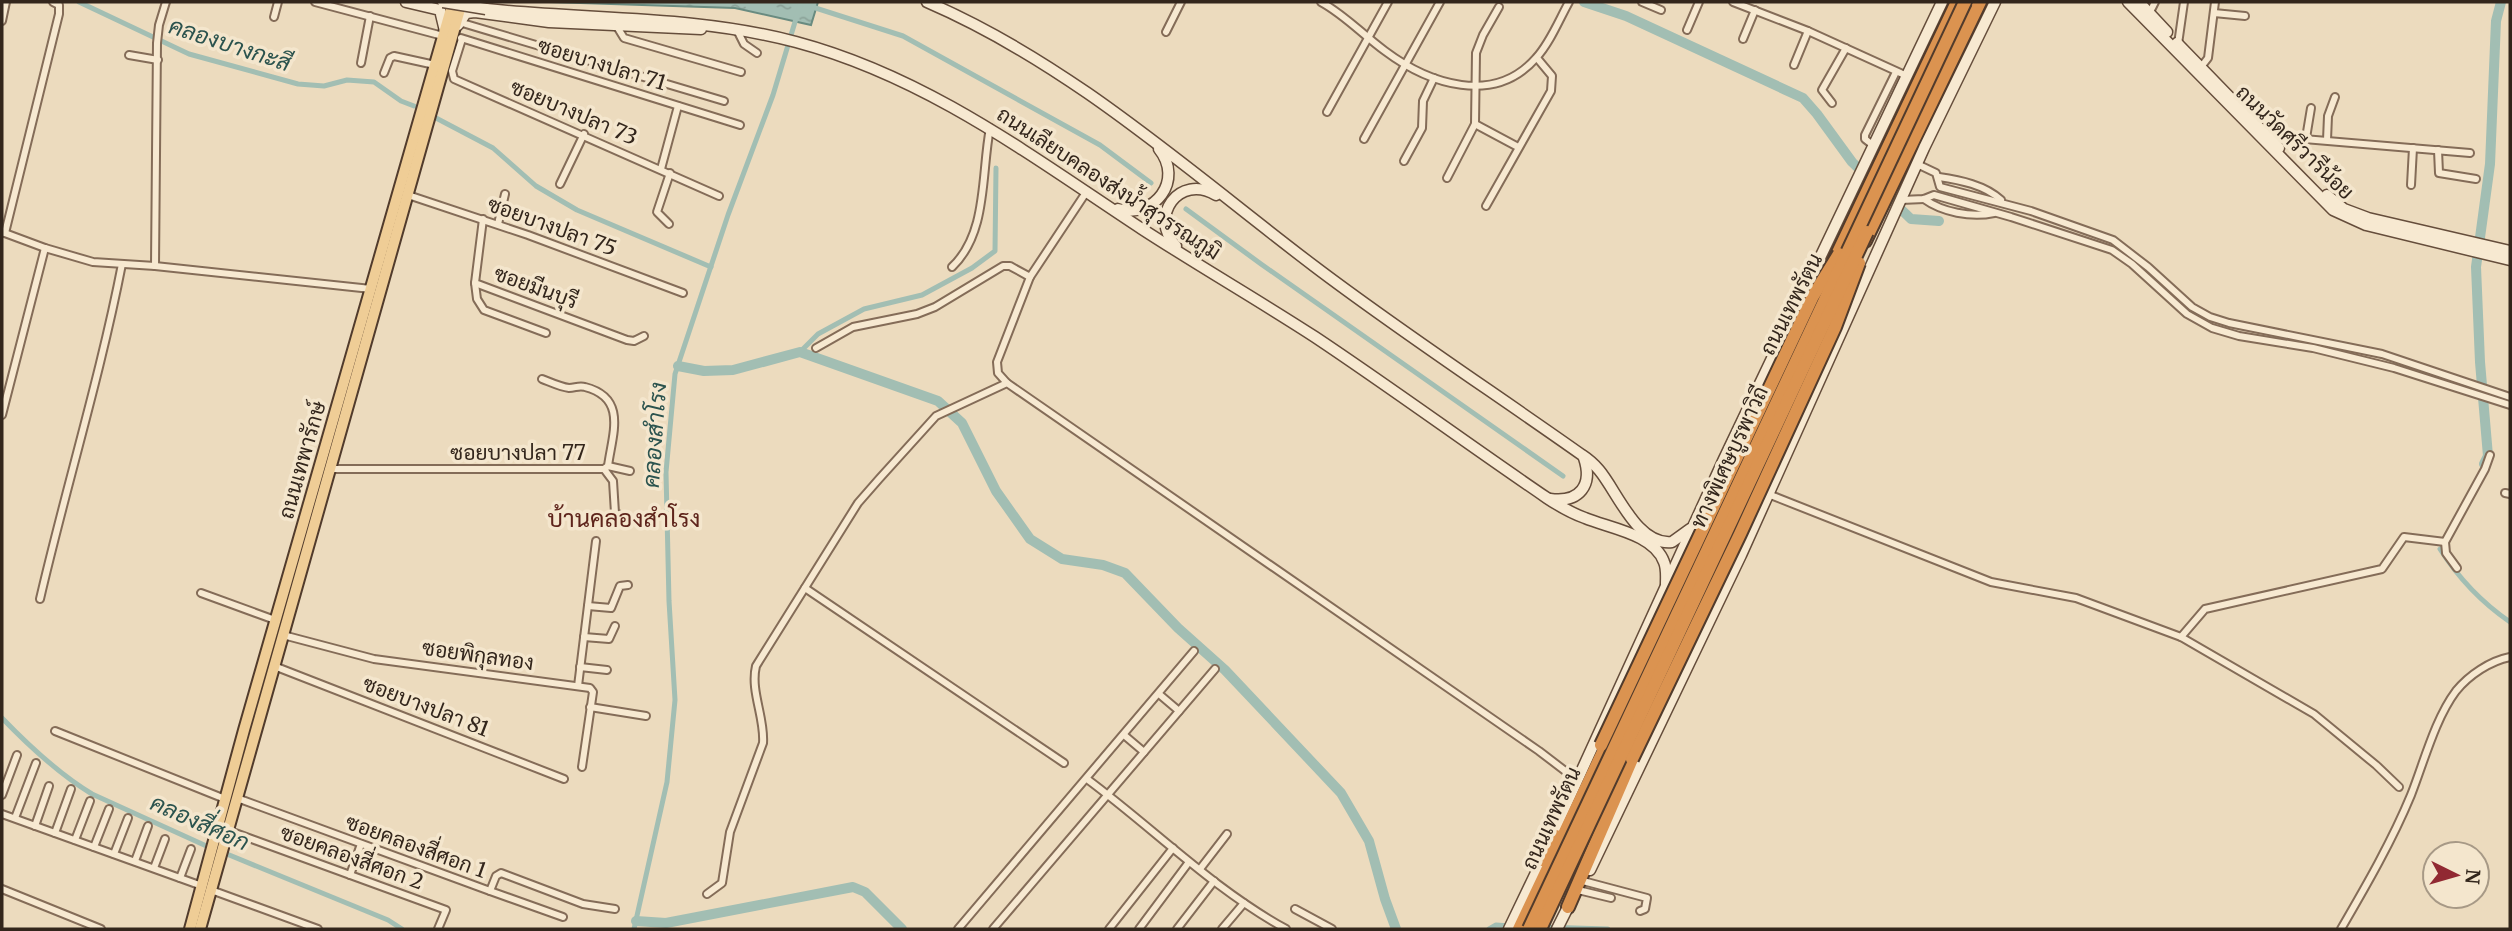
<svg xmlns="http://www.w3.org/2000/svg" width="2512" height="931" viewBox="0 0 2512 931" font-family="Merriweather,Sarabun,serif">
  <defs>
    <pattern id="water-ripples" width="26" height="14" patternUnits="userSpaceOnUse" patternTransform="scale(1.75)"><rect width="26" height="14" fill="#a2beb3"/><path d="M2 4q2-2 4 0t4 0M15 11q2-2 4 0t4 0" fill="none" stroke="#8ca399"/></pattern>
  </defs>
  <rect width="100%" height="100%" fill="#ecdbbe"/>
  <path fill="url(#water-ripples)" stroke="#698b80" stroke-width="2" d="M549,2H818L811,25L735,8Z"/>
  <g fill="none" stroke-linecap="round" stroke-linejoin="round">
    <g stroke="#a2beb3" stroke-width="5">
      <path d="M79,2L189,54L298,84L324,86L347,80L374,82L401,101L414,106"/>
      <path d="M797,2L903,36L1100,145L1151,183"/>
      <path d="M436,118L493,148L536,186L577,210L711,267"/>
      <path d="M1186,209L1261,264L1563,476"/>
      <path d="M800,352L818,334L864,309L922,295L972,268L995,251L996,168"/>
      <path d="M2440,549C2459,579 2481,602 2510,622"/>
      <path d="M2,718C29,746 59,774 92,794L213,849"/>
      <path d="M222,852L388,920L402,929"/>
      <path d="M1541,927L1608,929"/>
      <path d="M634,929L667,782L675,700L669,601L666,472L675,374L728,215L773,95L801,2"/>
      <path d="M1489,929L1496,925L1511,926"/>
    </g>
    <g stroke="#a2beb3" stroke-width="10">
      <path d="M1584,2L1626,16L1803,98L1817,114L1852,162L1911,219L1939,221"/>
      <path d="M678,366L704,371L733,370L800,352L938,401L962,423L996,491L1030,539L1062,559L1103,565L1125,573L1178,628L1225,670L1341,793L1369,841L1385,899L1396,929"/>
      <path d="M2484,464L2488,456L2480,362L2476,267L2490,164L2496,21L2501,2"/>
      <path d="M636,921L666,923L853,887L865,892L902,929"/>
    </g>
    <defs>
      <g id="street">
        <path d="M315,2L443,36"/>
        <path d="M1321,2C1345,15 1363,35 1385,51C1429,84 1494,106 1536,58C1550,43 1559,20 1569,2"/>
        <path d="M1642,2L1661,10"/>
        <path d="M1733,2L1808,31L1907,76"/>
        <path d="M2150,12L2155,2"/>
        <path d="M2214,13L2245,16"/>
        <path d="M274,17L278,2"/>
        <path d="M2,21L6,2"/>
        <path d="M459,22L724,101"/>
        <path d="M616,25L624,38L741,72"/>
        <path d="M737,30L744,44L757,53"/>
        <path d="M1687,30L1699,2"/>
        <path d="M1166,32L1181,2"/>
        <path d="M461,38L740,125"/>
        <path d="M462,39L452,71L454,79L719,196"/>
        <path d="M1743,39L1755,10"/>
        <path d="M2178,44L2184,2"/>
        <path d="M129,55L158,60"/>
        <path d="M361,63L370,16"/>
        <path d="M1794,65L1808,31"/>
        <path d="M2201,67L2208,58L2215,2"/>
        <path d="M384,73L390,58L394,56L435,65"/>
        <path d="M1832,103L1822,90L1846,48"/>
        <path d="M1327,112L1388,2"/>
        <path d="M1475,124L1518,147"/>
        <path d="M2268,136L2470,153"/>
        <path d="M2306,138L2311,108"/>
        <path d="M1364,139L1440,2"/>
        <path d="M2327,140L2328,116L2335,97"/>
        <path d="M1874,146L1865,139V135L1896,72"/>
        <path d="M2438,150L2439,173L2476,179"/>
        <path d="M1404,161L1422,128L1423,101L1434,78"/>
        <path d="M1917,164L1936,173L1940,187L2031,211L2113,240L2148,267L2192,307L2210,317L2229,323L2382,354L2510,397"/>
        <path d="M661,169L678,106"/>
        <path d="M1939,177C1960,180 1985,185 2001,200"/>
        <path d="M1447,178L1475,124L1476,53L1483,35L1499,7"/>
        <path d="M560,184L584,134"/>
        <path d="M2411,185L2413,148"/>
        <path d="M408,195L528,235L683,293"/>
        <path d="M1924,199C1942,212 1971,218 1994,213"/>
        <path d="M1901,200L1924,199L1934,195L2011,217L2112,250L2132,264L2187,314L2212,328L2239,336L2313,348L2394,368L2510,405"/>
        <path d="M1486,206L1551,91L1552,76L1537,58"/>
        <path d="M483,219L475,283L627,340L634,341L644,336"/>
        <path d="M498,224L505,194"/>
        <path d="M669,224L657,212L670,173"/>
        <path d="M2,232L45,248L93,262L155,266L371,289"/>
        <path d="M5,233L59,14V5L53,2"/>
        <path d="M155,266L157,43L159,25L166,2"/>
        <path d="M952,267C988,233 981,174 990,128"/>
        <path d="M475,283L477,299L484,310L546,333"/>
        <path d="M816,348L853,327L917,314L935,307L1003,266H1010L1030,277"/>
        <path d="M1007,383L998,373L997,362L1030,277L1087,191"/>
        <path d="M2,415L45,248"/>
        <path d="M608,466L630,471"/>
        <path d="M330,469H604L608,466C612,435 628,398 585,387C579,385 575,388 569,388C560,387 550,382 542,379"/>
        <path d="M604,469L613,481L615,513L625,517"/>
        <path d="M2505,493L2510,494"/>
        <path d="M1768,494L1991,582L2076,598L2181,637L2314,714L2376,765L2399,787"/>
        <path d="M2457,568L2446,553L2445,542L2485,469L2490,455"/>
        <path d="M805,588L1064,763"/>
        <path d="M201,593L275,620"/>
        <path d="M40,599C66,487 100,377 122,264"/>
        <path d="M588,606L611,608L620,586L628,585"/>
        <path d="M283,635L374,659L590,688L593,692L582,767"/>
        <path d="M584,637L609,639L615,626"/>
        <path d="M2181,637L2205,609L2382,569L2404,537L2445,542"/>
        <path d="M274,666L564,779"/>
        <path d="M580,667L607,670"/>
        <path d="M578,686L596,541"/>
        <path d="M1159,694L1179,711"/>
        <path d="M590,707L646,716"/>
        <path d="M55,731L225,799"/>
        <path d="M1124,735L1144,752"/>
        <path d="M1087,779C1153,828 1213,889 1286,929"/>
        <path d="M2,795L17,755"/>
        <path d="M237,798L490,891L496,876L501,873L583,904L615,909"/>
        <path d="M2,814L202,886"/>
        <path d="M15,818L36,763"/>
        <path d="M35,826L49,786"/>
        <path d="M227,830L446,910L438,929"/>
        <path d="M55,833L71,789"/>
        <path d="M75,840L90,801"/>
        <path d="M94,847L109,809"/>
        <path d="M114,854L128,818"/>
        <path d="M135,861L148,826"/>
        <path d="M154,868L165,839"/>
        <path d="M1200,869L1227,834"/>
        <path d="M350,875L361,844"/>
        <path d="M180,878L191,849"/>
        <path d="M1583,881L1647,898L1645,909L1640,911"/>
        <path d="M2,889L101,929"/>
        <path d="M211,890L318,929"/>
        <path d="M1578,890L1611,898"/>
        <path d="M490,891L563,917"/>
        <path d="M707,894L722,883L730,832L763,743C765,718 750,691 756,666L858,503L879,479L936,416L1007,383L1539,751L1577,780"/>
        <path d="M1295,909L1332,929"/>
        <path d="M958,929L1194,651"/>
        <path d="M993,929L1215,669"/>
        <path d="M1109,929L1173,848"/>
        <path d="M1139,929L1189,862"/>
        <path d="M1177,929L1214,881"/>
        <path d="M1222,929L1244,903"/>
        <path d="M2341,929C2366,886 2392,841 2411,795C2424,762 2435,719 2456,691C2469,675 2490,661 2510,657"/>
      </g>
      <g id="secondary">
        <path d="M406,2L440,10L445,31"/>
        <path d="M927,2C1071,64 1190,172 1314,266C1401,332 1493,392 1582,455C1588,459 1594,464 1599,470C1617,491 1637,546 1672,542L1690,529"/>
        <path d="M2128,2L2333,210L2366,225L2510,260"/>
        <path d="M2139,2L2167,32"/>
        <path d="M486,9C590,20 694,15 796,42C927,77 1031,156 1142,229C1199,266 1258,300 1315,337C1393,389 1469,445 1547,498C1559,506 1571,513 1585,518C1609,528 1654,534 1664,562C1667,569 1666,577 1666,584"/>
        <path d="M458,25L466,13L475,12L549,22L701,29"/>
        <path d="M2177,43L2279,148"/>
        <path d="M2327,195L2344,209L2368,218L2510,251"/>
        <path d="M1118,209C1155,219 1184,180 1159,149"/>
        <path d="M1176,246C1148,217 1179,173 1216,195"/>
        <path d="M1550,499C1580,503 1593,485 1584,458"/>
        <path d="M1550,840L1724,459L1942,2"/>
        <path d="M1590,870L1741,555L1924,148L1995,2"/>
        <path d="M1509,929L1545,854"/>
        <path d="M1557,929L1571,901"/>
      </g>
      <g id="primary">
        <path d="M190,929L244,730L453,2"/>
        <path d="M200,929L462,2"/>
      </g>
      <g id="highway">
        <path d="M1865,241L1980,2"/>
        <path d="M1834,261L1957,2"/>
        <path d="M1542,860L1556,836"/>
        <path d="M1568,907L1632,759"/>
        <path d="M1519,929L1610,737"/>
      </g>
    </defs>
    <use href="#street" stroke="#846c58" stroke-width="10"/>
    <use href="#secondary" stroke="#654d3b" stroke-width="13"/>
    <use href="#primary" stroke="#513b2c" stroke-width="14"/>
    <use href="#highway" stroke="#513b2c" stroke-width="16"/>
    <use href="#street" stroke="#f7e9d1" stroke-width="6"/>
    <use href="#secondary" stroke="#f7e9d1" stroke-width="10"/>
    <use href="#primary" stroke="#efcd96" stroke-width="10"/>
    <use href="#highway" stroke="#db9350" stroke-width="12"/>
    <defs>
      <path id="secondary-bridge" d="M443,2L486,9"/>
      <g id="highway-bridge">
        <path d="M1601,745L1813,296L1839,254"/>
        <path d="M1632,759L1740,534L1835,327L1859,263"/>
        <path d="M1529,929L1965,2"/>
        <path d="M1540,929L1867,232"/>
      </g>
    </defs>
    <use href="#secondary-bridge" stroke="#654d3b" stroke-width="13" stroke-linecap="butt"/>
    <use href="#highway-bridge" stroke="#513b2c" stroke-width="16" stroke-linecap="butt"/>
    <use href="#secondary-bridge" stroke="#f7e9d1" stroke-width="10"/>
    <use href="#highway-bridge" stroke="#db9350" stroke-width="12"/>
  </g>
  <g text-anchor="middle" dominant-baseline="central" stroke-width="7" stroke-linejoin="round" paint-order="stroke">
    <g font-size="21" fill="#33261c" stroke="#f4e6cd">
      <text transform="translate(602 64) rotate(17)">ซอยบางปลา 71</text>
      <text transform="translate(574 112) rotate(23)">ซอยบางปลา 73</text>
      <text transform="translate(2295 142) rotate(44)">ถนนวัดศรีวารีน้อย</text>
      <text transform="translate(1109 183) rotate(33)">ถนนเลียบคลองส่งน้ำสุวรรณภูมิ</text>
      <text transform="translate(552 226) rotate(20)">ซอยบางปลา 75</text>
      <text transform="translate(536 287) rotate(20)">ซอยมีนบุรี</text>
      <text transform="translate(1791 304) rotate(-63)">ถนนเทพรัตน</text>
      <text x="518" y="452">ซอยบางปลา 77</text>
      <text transform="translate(1729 457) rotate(-65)">ทางพิเศษบูรพาวิถี</text>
      <text transform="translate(302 460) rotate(-74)">ถนนเทพารักษ์</text>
      <text transform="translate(478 655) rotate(8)">ซอยพิกุลทอง</text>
      <text transform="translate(426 706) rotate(21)">ซอยบางปลา 81</text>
      <text transform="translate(1551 818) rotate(-65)">ถนนเทพรัตน</text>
      <text transform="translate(416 846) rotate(20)">ซอยคลองสี่ศอก 1</text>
      <text transform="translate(352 857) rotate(20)">ซอยคลองสี่ศอก 2</text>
    </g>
    <g font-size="23" font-style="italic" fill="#2b534e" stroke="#f4e6cd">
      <text transform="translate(230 44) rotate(18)">คลองบางกะสี</text>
      <text transform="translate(654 435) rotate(-86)">คลองสำโรง</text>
      <text transform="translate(200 822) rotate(24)">คลองสี่ศอก</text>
    </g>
    <g font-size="24" fill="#5f251c" stroke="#f4e6cd">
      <text x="624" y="518">บ้านคลองสำโรง</text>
    </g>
  </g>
  <rect width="2512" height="931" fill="none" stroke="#33261c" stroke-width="7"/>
  <g transform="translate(2456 875) rotate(95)"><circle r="33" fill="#f4e6cd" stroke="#a79986" stroke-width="2"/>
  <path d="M0-5L12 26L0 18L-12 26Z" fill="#912932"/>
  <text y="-10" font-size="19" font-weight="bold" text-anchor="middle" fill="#33261c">N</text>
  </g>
</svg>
